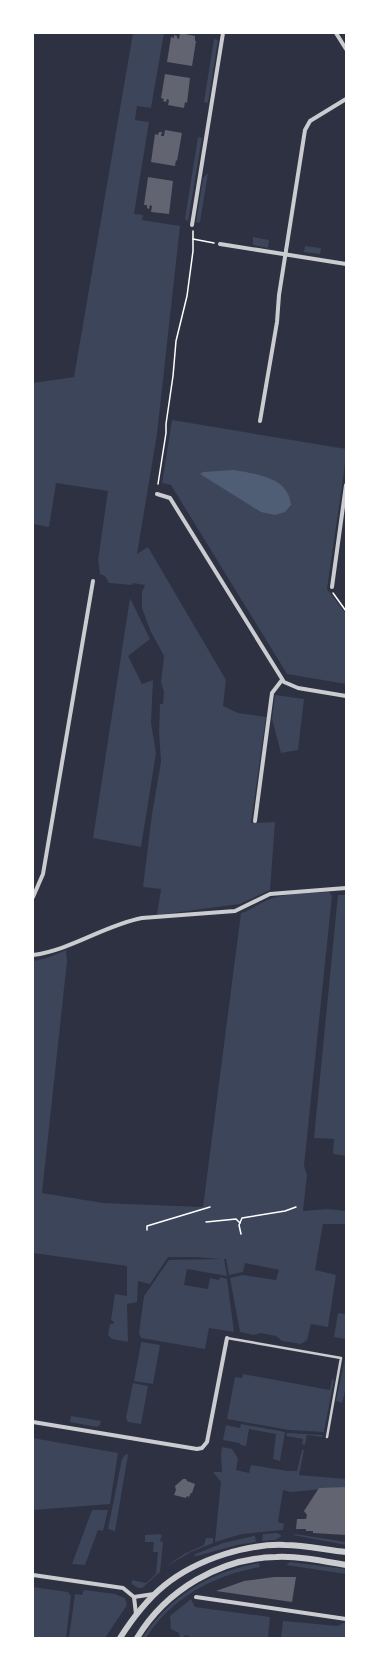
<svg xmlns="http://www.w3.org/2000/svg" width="379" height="1671" viewBox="0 0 379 1671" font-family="Roboto,sans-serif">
  <rect width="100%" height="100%" fill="#2d3142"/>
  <g fill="#3c4559">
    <path d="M133,33H164L151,108L137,106L135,120L149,122L134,214L143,215L142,220L180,226L157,434L137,554L148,547L226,680L223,706L238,713L266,717L251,823L275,822L270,890L240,904L157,915L161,889L143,887L152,814L161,762L159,732L160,704H163L164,692L161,682L164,656L150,630L142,608V592L145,585L133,583L132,585L109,583L105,576L100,574L98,560L108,491L56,483L49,527L33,524V383L74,377Z"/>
    <path d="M214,39L218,40L208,103L204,102Z"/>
    <path d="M198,137L202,138L188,221L185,219Z"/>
    <path d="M208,173L200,222L198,223L196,222L203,178Z"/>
    <path d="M253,237L269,240L268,248L253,245Z"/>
    <path d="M305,246L321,248L320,254L304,252Z"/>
    <path d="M172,420L346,449L344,472L327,589L346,614V684L287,674L171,485L162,483Z"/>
    <path d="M130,598L150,639L128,656L142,684L153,680L151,723L156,753L141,847L93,838Z"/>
    <path d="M275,695L304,699L298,750L281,753L272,719Z"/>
    <path d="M329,892L332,896L304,1166L307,1175L303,1211L328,1209L346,1211V1224H323L315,1270L336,1275L328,1327L311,1324L307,1340L301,1344L282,1341L276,1336L260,1333L254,1335L240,1332L230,1278L243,1275L276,1280L279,1270L245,1263L243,1272L229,1275L226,1259H224L227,1276L187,1269L184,1285L208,1289L210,1278L219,1280L220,1277L227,1279L234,1332L209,1328L205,1349L141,1338L139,1333L144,1296L169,1260L220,1259L196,1257H168L150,1284L138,1281L137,1302L127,1304L128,1342L112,1339L108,1335L110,1324H113L114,1322L111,1320L115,1294L127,1296V1266L33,1253V961L47,958L66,950L67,961L42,1193L103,1203L203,1207L241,913C251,910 258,904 267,900C286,892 309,894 329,892Z"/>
    <path d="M338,895H346V1156L333,1154L334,1139L314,1138Z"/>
    <path d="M338,1313L346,1314V1339L334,1337Z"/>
    <path d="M142,1342L160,1345L153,1384L134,1381L141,1343Z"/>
    <path d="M345,1358L346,1387L342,1403L336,1401Z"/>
    <path d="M243,1374L330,1390L332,1379L334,1380L324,1432L289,1430L227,1419L235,1377L242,1378Z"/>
    <path d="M133,1383L148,1386L141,1424L128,1422L126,1418Z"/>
    <path d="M71,1416L101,1421L100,1425L97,1427L70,1422Z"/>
    <path d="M241,1424L285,1432L280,1461L273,1459L276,1434L249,1429L246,1446L241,1445L239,1443L223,1440L226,1425L240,1428Z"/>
    <path d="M287,1433L322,1435L323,1437L307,1435L305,1445L302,1444L303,1439L286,1436Z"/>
    <path d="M33,1438L118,1453L110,1504L33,1510Z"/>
    <path d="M222,1447L232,1449L238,1458L236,1470L249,1473L251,1465L288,1471H297L302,1450H304L299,1475L346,1479V1487L290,1492L283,1490L278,1522L284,1524L283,1530L242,1534L215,1542L221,1482L213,1472H222L221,1455Z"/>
    <path d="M126,1454L128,1455L115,1531L108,1529L122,1459Z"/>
    <path d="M92,1510H108L103,1531L98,1530L85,1565L72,1564Z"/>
    <path d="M277,1533L282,1536L275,1540L262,1541L263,1534Z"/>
    <path d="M159,1534L162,1535L160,1541L163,1542L160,1572L142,1588H138L132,1584V1580L146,1583L156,1574L158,1552H153L154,1542H145V1535Z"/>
    <path d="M295,1534L346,1542V1545L293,1535Z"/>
    <path d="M254,1536H255L256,1542L237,1545L197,1556L193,1555L223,1543Z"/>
    <path d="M206,1538H213V1543L191,1552L164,1568L184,1554L204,1545Z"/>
    <path d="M290,1562L346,1569V1574L286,1565Z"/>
    <path d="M259,1563L260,1567C213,1576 172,1597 146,1638H142C172,1595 208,1573 259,1563Z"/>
    <path d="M33,1587L68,1592L71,1596L66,1638H33Z"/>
    <path d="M84,1590L115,1594L125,1598L127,1605L105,1638H69L75,1594L82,1595Z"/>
    <path d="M191,1599L195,1607L270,1617L268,1638H193L185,1635L184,1638H180L179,1633L171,1629L170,1616Z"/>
    <path d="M283,1621L338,1626L343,1623H346V1638H281Z"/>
  </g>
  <path fill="#4f5d75" d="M234,470C256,474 289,477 291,505L285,512L275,515L261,512L200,474L203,472Z"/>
  <g fill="#626471">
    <path d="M180,33L195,36V41H196L192,66L167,62L171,37L174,38V35L177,36V38L179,39Z"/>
    <path d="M165,74L190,78L187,103L185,102L184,108L168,105L169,100L167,99L166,102L163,101L164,99L161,98Z"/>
    <path d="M165,130L182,133L177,161L176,160L175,166L151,162L155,134L158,135L159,132H162L161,136H164Z"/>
    <path d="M148,177L173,181L169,214L151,212L152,206L150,205L149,209L147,208V205H144Z"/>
    <path d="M183,1479H186L187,1481L195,1484L192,1493H191L189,1497L187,1496L186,1498L174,1495L176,1490L175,1486Z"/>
    <path d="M346,1487V1535L313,1533V1531H306V1529H296L297,1519H306L307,1515L304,1511L319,1488Z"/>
    <path d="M274,1577H296L292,1602L216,1591L244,1581Z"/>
  </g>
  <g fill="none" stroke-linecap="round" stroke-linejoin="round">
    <g stroke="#fff" stroke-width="1.5">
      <path d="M193,239L214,243"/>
      <path d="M158,484L166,433V424L173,376L176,341L187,296L193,251V231"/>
      <path d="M333,593L346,611"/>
      <path d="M206,1222L236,1219L240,1223"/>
      <path d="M147,1230V1226L210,1207"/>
      <path d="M241,1234L239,1225L242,1218L285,1211L296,1207"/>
    </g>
    <path stroke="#caccd0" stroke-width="2.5" d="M227,1338L341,1358L327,1437"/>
    <g stroke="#caccd0" stroke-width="4">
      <path d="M336,33L346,49"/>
      <path d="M192,225L223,33"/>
      <path d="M220,244L346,264"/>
      <path d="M260,421L277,322L279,295L305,130L310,121L346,99"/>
      <path d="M157,494L170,498L284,682L298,688L346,696"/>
      <path d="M332,587L346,485"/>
      <path d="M255,821L272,693L282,680"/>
      <path d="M33,897L43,874L93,581"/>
      <path d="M33,955C71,950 105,925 142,918L235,911L270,894L346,888"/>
      <path d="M33,1422L197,1449L202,1448L207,1442L227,1338"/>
      <path d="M33,1575L123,1588L134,1597L136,1614"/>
      <path d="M134,1597L154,1594"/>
      <path d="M196,1597L346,1619"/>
    </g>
    <g stroke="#caccd0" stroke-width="6">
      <path d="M120,1638C148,1594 175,1570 225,1554C245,1548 265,1544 285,1545C305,1545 326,1550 346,1552"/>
      <path d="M137,1638C166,1590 220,1558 276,1557C300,1556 323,1561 346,1565"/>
    </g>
  </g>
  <rect width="379" height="1671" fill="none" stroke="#ffffff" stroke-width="68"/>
</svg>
